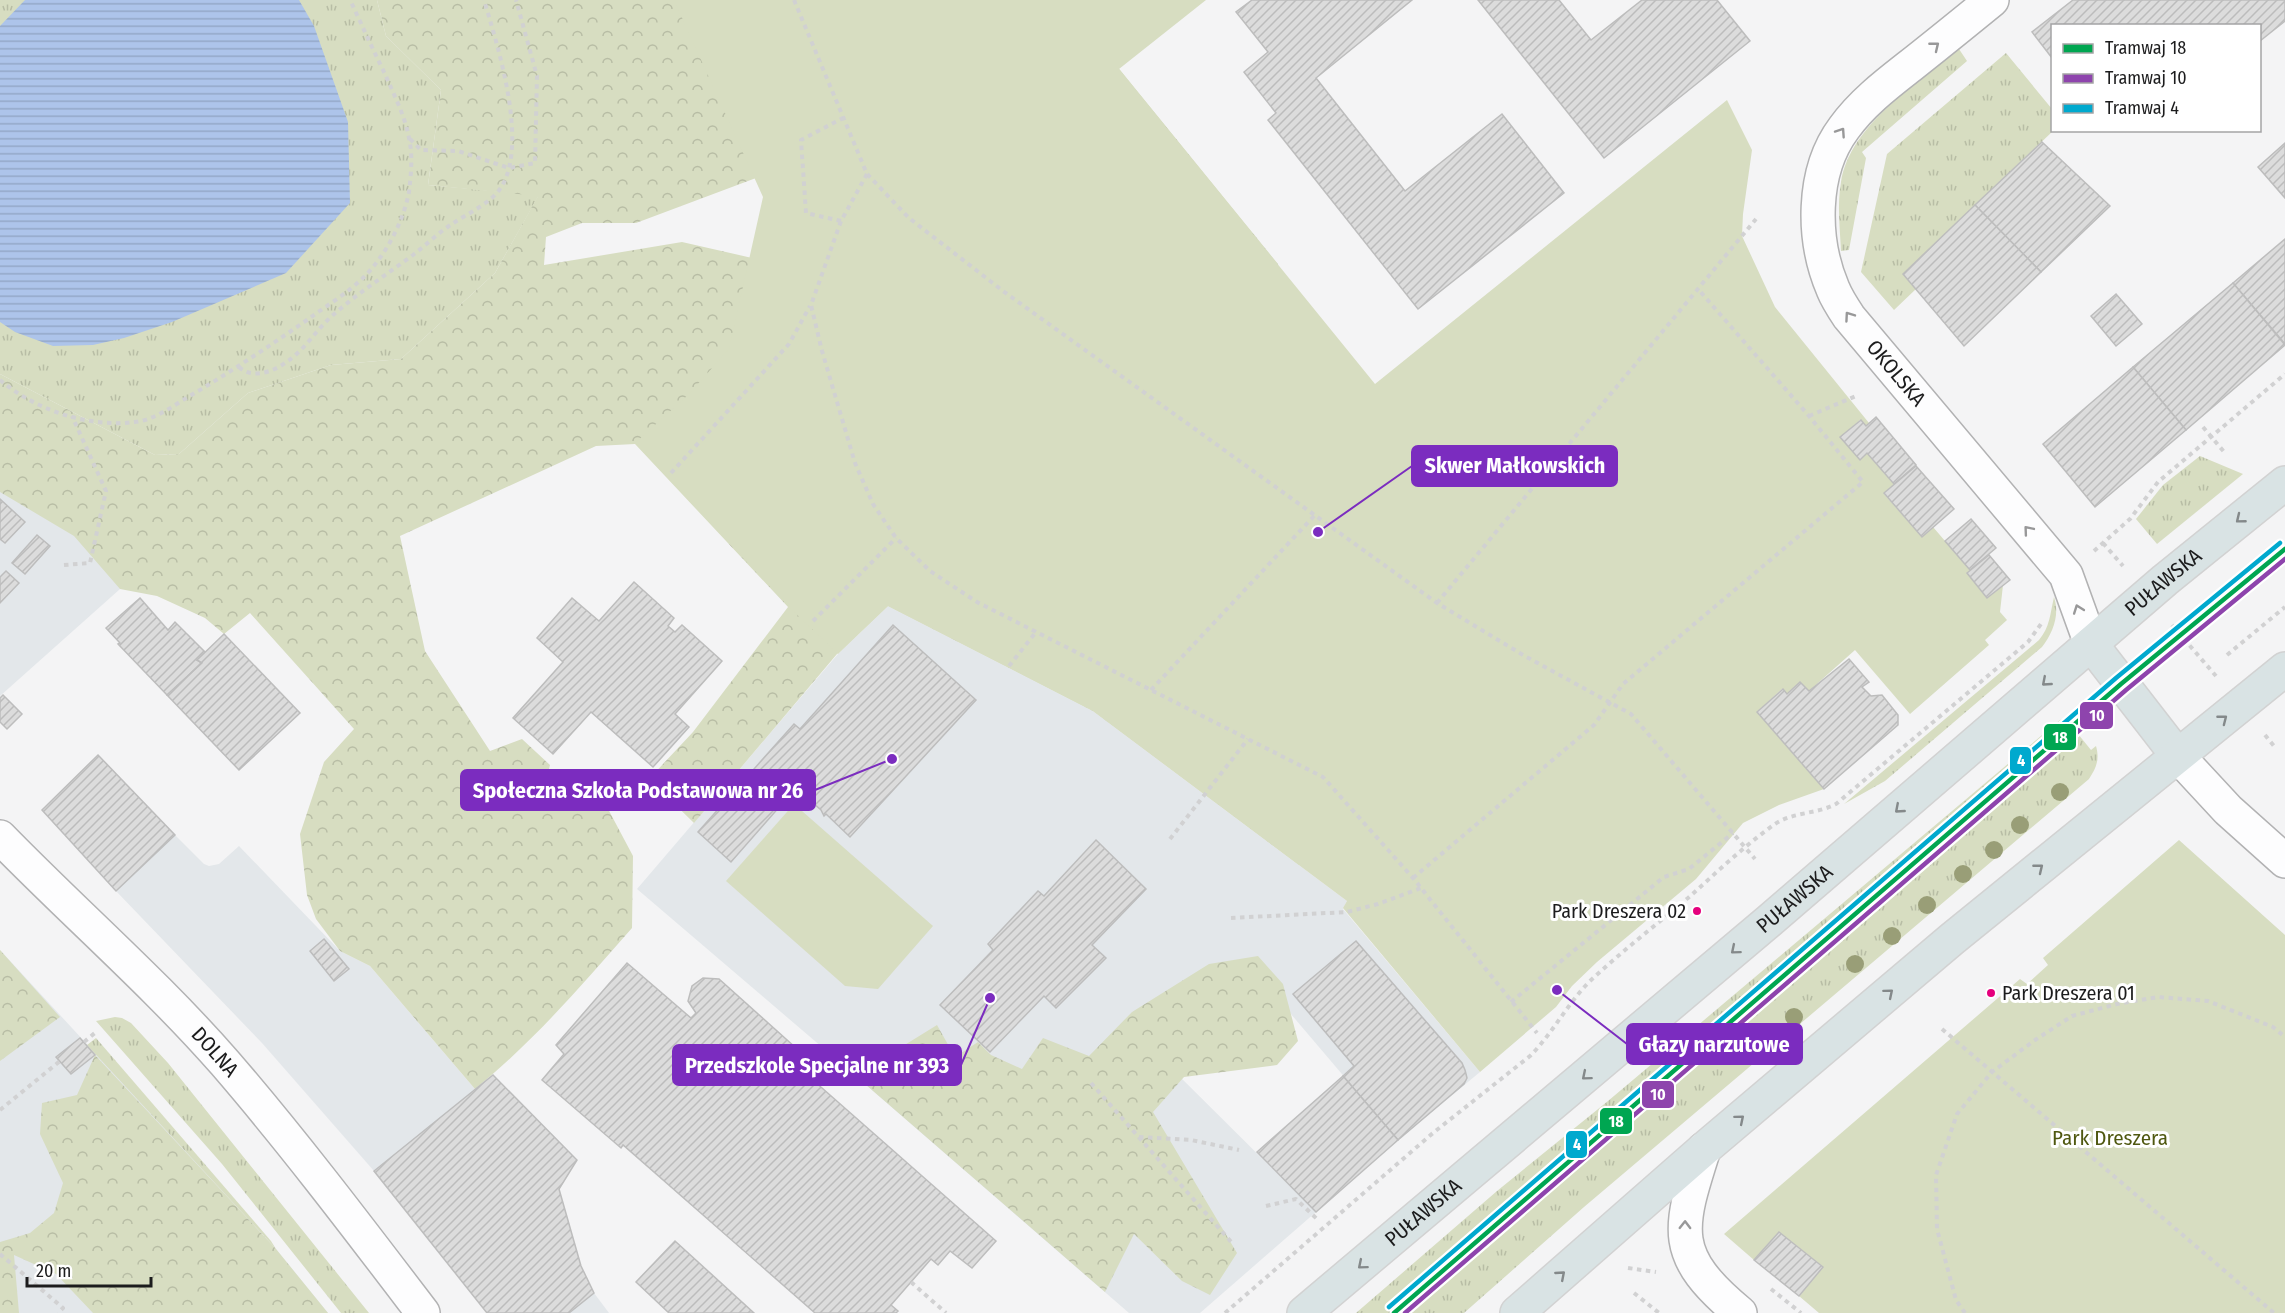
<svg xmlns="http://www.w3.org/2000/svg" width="2285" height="1313" viewBox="0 0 2285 1313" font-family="'Fira Sans Condensed',sans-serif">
  <defs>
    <pattern id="grass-tufts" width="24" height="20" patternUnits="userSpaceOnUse" patternTransform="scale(1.5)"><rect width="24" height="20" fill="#d7ddc1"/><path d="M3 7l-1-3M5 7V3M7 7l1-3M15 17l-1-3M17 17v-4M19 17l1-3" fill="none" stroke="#b8bda5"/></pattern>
    <pattern id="forest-crowns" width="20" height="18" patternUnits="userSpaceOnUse" patternTransform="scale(1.5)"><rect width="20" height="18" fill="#d7ddc1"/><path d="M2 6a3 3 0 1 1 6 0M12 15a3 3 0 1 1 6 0" fill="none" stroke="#b8bda5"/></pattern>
    <pattern id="water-rules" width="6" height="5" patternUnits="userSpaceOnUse" patternTransform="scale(1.5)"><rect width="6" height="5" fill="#adc4ea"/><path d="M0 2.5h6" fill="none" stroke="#94a8c8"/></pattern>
    <pattern id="building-hatch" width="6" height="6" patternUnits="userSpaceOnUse" patternTransform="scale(1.5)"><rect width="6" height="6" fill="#dcdcdc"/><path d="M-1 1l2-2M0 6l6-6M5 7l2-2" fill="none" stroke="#bcbcbc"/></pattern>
  </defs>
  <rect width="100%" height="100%" fill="#f4f4f5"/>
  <g fill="#e3e7ea">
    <path d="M0,448L175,537L120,589L0,696Z"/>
    <path d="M888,606L1093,711L1347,901L1343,909L1480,1072L1398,1140L1262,980L1170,1067L1316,1212L1200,1313H1129L850,1071L637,889L838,654Z"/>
    <path d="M175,835L204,864L209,866L219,864L239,846L340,951L370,966L475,1089L493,1075L577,1160L559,1190L581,1266L594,1293L609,1313H487L374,1171L262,1043L116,891Z"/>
    <path d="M0,950L276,1249L328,1313H0Z"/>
  </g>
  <g fill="url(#grass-tufts)">
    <path d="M0,0H377L386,36L441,90L428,185L539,195L495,273L401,359L331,365L248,393L179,454L155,455L0,374Z"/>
    <path d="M1959,49L1967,61L1862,152L1866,158L1849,250L1841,251C1840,228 1837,205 1841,182C1850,125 1917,84 1959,49Z"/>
    <path d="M2006,53L2052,109L2053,131L1903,274L1916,289L1894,310L1861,272L1887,154Z"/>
    <path d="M2200,456L2243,474L2157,544L2136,519L2163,485Z"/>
    <path d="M2054,597C2060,615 2053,633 2042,647L1885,781L1844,804L2039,640C2050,627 2050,614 2054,597Z"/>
    <path d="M2065,718L2091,750L2096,746C2100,760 2096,768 2089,779L1584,1207L1464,1313H1356L1497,1191L1608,1101L2060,720Z"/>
    <path d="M115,1017L122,1018L131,1023L168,1063L369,1313H341L222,1164L96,1021Z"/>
    <path d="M96,1038L271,1241L276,1249L87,1045Z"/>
  </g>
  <g fill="url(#forest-crowns)">
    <path d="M377,0H745L764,175L636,223H582L546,237L544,265L682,242L783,265L1103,49L1278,264L1299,865L1093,711L888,606L837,654L694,823L649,779L693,732L788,607L635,444L596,446L400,536L425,651L490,751L522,739L550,765L543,793L580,792L607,807L633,856L632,928C582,985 533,1042 475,1089L370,966L340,951L316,919L307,895L300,834L324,762L354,729L250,613L224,634L205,618L157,596L120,589L74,536L0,492V374L155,455L179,454L248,393L331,365L401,359L495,273L538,196L428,185L441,90L386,36Z"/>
    <path d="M0,950L60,1017L0,1061Z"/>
    <path d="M1258,956L1283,984L1298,1041L1277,1065L1184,1077L1153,1112L1237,1253L1210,1295L1182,1281L1134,1234L1105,1292L850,1071L849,1050L903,1046L937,1025L955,1057L978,1042L991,1055L1022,1069L1043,1038L1089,1056L1132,1012L1209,964Z"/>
    <path d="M95,1055L276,1249L328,1313H93L56,1274L14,1255L19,1313H0V1242L30,1233L54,1213L63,1183L40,1134L42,1103L77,1095Z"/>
  </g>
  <g fill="#d7ddc1">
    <path d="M674,0H1206L1119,69L1375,384L1727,100L1752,150L1743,214L1742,236L1775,307L1869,423L1866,426L1860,420L1841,437L1861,459L1867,453L1894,484L1884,494L1922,537L1933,527L1970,570L1967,573L1987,598L2003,585L2000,612L2007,620L1985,640L1989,645L1910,714L1855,650L1809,691L1800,682L1787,694L1782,689L1757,712L1824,789L1779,805L1743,823L1696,879L1597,962L1572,986L1556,1007L1480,1072L1343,908L1347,901L1093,711L888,606L838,654L789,607L635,443L688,395L729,349L763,197Z"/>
    <path d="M794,804L933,926L878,989L845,986L726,881Z"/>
    <path d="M2179,840L2285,935V1313H1819L1799,1296L1822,1266L1779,1232L1754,1260L1724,1234L2020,979L2027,984L2048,965L2043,958Z"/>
  </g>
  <path fill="url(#water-rules)" d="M25,0H299L314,26L348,122L350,203L286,273L172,322L124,338L93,345L53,346L15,332L0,322V26Z"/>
  <g fill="url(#building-hatch)" stroke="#bdbdbd" stroke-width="1.5">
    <path d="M1252,0H1412L1316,78L1405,191L1502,114L1564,193L1418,309L1268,120L1276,113L1244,72L1268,52L1236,12Z"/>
    <path d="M1478,0H1559L1591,40L1642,0H1717L1750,41L1604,158Z"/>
    <path d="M2073,0H2285V21L2260,41V26H2052V58L2032,32Z"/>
    <path d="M2042,142L2110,206L2041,272L1975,205Z"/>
    <path d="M2285,143V198L2258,167Z"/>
    <path d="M1975,205L2041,272L1964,346L1903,274Z"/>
    <path d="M2285,239V344L2233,283Z"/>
    <path d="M2233,283L2285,345L2186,430L2133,367Z"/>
    <path d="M2116,294L2142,324L2116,346L2091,316Z"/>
    <path d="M2133,367L2186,430L2095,507L2043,444Z"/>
    <path d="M1876,417L1916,465L1894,484L1867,453L1860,460L1840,437L1861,420L1866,426Z"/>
    <path d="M1916,466L1954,509L1922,537L1884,493Z"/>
    <path d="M0,499L25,522L5,543L0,539Z"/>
    <path d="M1971,519L1996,548L1970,570L1945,541Z"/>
    <path d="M37,535L50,546L25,574L12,563Z"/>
    <path d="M1989,555L2010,580L1987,598L1967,573Z"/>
    <path d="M6,571L19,583L0,603V577Z"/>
    <path d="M634,582L674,618L668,626L675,632L682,625L722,661L675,714L689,727L653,767L591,712L553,754L513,718L563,662L537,638L572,598L599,621Z"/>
    <path d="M140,598L168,630L175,622L205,652L197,660L202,663L167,695L118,644L120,643L106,628Z"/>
    <path d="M893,625L976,700L850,837L826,814L824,816L821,810L796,788L731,862L698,832L794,724L800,729Z"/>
    <path d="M224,634L300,713L239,770L167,695L202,663L197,660Z"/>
    <path d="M1849,659L1869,682L1862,687L1871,696L1882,695L1898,715V725L1824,789L1757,712L1783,689L1787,694L1800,682L1809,691Z"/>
    <path d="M3,695L22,714L7,729L0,722V698Z"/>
    <path d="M98,755L175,835L116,891L42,810Z"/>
    <path d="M1096,840L1146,889L1092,945L1106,958L1056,1008L1044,996L990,1052L940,1005L993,950L988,944L1038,891L1044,896Z"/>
    <path d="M324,939L349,969L334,981L310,951Z"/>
    <path d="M1356,941L1462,1063L1465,1070L1467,1078L1464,1084L1398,1140L1343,1076L1354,1066L1293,994Z"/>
    <path d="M627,963L691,1018L696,1013L688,1001L692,986L703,978L719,979L805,1056L797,1066L996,1241L972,1268L950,1251L938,1265L931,1259L891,1305L898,1311L896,1313H815L623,1145L621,1148L542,1080L564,1054L556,1045Z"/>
    <path d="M80,1038L95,1055L71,1074L56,1057Z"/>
    <path d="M493,1075L577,1160L559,1189L581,1266L594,1293L569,1313H487L374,1171Z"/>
    <path d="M1343,1076L1398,1140L1316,1212L1257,1152Z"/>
    <path d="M1779,1232L1823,1267L1799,1296L1754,1260Z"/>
    <path d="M675,1241L754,1313H669L636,1282Z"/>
  </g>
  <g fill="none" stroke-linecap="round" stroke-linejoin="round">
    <defs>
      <g id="minor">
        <path id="s1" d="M1992,0C1965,22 1938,44 1910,66C1887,84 1862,103 1844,128C1811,172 1812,240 1833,289C1837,299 1843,308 1849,317L2066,575L2091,644"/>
        <path d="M2177,755L2228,810L2285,861"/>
        <path id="s2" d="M0,837C74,913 155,983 225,1063C294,1143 359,1229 423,1313"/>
        <path d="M1704,1149C1678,1230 1670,1255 1740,1313"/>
      </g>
      <g id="major">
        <path d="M2091,644L2177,755"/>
        <path id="s3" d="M1304,1313L1769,921L2165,580L2285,483"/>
        <path d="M1517,1313L1704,1149L1952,939L2285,669"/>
      </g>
    </defs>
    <use href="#minor" stroke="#b2b2b3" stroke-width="36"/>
    <use href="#major" stroke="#d2d2d2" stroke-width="36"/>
    <g stroke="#d1d1d2" stroke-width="4" stroke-dasharray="4.5 4.5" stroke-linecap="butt">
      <path d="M794,0L867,174L909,218L1003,291L1437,603L1523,655L1631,714L1755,859"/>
      <path d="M410,139L421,150L458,151L509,168L535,163L537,76L516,0"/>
      <path d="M867,174L841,221L811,305L822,351L855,463L873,504L896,538L930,571L977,602L1323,777L1413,878L1537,1033"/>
      <path d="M841,221L806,213L801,140L843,118"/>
      <path d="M239,367C251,379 273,372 285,363C304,351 316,330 333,315C358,293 386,275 413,255C426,245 438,233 452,224C468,213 492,203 502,186C528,141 498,47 484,0"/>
      <path d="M0,380C36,410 88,428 135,422C154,420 173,406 188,397C229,373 268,347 307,320C326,306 348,293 365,276C386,254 403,223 409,192C411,175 413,155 409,138C405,116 394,95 385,74C373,50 362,25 350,0"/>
      <path d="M1809,416L1856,396"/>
      <path d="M2203,427L2225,453"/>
      <path d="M671,473L789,344L810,306"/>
      <path d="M2103,543L2123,566"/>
      <path d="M2094,551L2130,519L2158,482L2285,374"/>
      <path d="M64,565L90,563L106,491L72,416"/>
      <path d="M1437,603L1756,219"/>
      <path d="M813,621L896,538"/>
      <path d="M2172,625L2216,676"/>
      <path d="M2227,655L2285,607"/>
      <path d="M1009,666L1036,632"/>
      <path d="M1151,690L1315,515"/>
      <path d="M2265,735L2274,746"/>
      <path d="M1170,839L1248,739"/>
      <path d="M1413,878L1594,725L1623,684L1863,482L1809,416L1698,289"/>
      <path d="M1231,918L1347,912L1378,904L1421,888"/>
      <path d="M1511,1002L1664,877L1689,869L1733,833"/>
      <path d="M1942,1029L2274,1313"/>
      <path d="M84,1042L96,1032"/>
      <path d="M1091,1083L1233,1244"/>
      <path d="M0,1110L60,1061"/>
      <path d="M1139,1137L1191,1140L1239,1150"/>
      <path d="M1266,1206L1296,1199L1317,1219"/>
      <path d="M0,1254L63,1308L58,1313"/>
      <path d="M1628,1268L1656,1272"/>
      <path d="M911,1282L946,1313"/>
      <path d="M1771,1289L1801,1313"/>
      <path d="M1634,1293L1659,1313"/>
      <path d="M1225,1313L1433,1133L1530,1056C1553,1033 1567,1004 1590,981C1621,952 1656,925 1688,898C1716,873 1744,846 1775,824C1793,812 1817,814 1836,804L2028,642L2041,624"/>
      <path d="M1965,1313L1956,1300L1937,1229L1936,1175L1957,1114L1992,1072L2035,1040L2072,1016L2117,1004L2158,997L2208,1001L2273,1027L2285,1037"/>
    </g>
    <use href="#minor" stroke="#fdfdfe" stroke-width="33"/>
    <use href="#major" stroke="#d9e3e4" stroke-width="33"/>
    <defs>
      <path id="tram-1" d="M1394,1313L2121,684L2285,549"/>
      <path id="tram-2" d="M1405,1313L2126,690L2285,559"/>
      <path id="tram-3" d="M1389,1307L2116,678L2280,543"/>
    </defs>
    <use href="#tram-1" stroke="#fff" stroke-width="9"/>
    <use href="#tram-2" stroke="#fff" stroke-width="9"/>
    <use href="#tram-3" stroke="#fff" stroke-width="9"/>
    <use href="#tram-1" stroke="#00a651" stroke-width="4.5"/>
    <use href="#tram-2" stroke="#8e44ad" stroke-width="4.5"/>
    <use href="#tram-3" stroke="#00a9ce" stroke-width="4.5"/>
  </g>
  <g fill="#999e77">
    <circle cx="2060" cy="792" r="9"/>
    <circle cx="2020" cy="825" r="9"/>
    <circle cx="1994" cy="850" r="9"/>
    <circle cx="1963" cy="874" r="9"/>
    <circle cx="1927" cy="905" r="9"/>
    <circle cx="1892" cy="936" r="9"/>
    <circle cx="1855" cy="964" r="9"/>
    <circle cx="1794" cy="1017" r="9"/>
  </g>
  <defs><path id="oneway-chevron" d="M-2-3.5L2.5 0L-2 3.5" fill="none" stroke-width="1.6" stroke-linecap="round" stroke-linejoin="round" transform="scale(1.5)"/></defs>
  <g stroke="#989899">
    <use href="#oneway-chevron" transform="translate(1935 46) rotate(-39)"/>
    <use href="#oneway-chevron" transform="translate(1841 132) rotate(-56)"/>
    <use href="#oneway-chevron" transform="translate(1849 316) rotate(-125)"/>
    <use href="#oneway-chevron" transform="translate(2028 530) rotate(-130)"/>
    <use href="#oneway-chevron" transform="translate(2078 609) rotate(-110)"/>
    <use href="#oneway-chevron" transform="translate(1685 1225) rotate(-89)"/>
  </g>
  <g stroke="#84898a">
    <use href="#oneway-chevron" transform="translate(2240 519) rotate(141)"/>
    <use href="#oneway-chevron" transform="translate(2046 682) rotate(139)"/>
    <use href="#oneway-chevron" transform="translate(2223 719) rotate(-38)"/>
    <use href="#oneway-chevron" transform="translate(1899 809) rotate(139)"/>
    <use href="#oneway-chevron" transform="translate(2039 868) rotate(-39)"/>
    <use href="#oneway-chevron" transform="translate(1735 950) rotate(140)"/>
    <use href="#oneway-chevron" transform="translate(1889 993) rotate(-40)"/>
    <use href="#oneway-chevron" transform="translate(1586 1076) rotate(140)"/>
    <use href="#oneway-chevron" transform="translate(1740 1119) rotate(-40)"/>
    <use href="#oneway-chevron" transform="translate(1362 1265) rotate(140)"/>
    <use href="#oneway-chevron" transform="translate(1561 1275) rotate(-41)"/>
  </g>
  <g fill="#e5007d" stroke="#fff" stroke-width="2">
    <circle cx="1697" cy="911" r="5"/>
    <circle cx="1991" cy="993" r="5"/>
  </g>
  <g text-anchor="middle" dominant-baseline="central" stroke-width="6" stroke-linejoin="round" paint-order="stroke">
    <g font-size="20" fill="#1c1c1d" stroke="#fff" text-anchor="end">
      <text x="1686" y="911">Park Dreszera 02</text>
      <text x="2002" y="993" text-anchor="start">Park Dreszera 01</text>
    </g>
    <g font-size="21" fill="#1c1c1d" stroke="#fff">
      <text stroke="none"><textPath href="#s1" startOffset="470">OKOLSKA</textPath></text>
      <text stroke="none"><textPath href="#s3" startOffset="1128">PUŁAWSKA</textPath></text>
      <text stroke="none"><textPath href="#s3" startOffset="642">PUŁAWSKA</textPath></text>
      <text stroke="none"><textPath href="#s2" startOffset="304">DOLNA</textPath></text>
      <text stroke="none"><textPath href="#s3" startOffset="156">PUŁAWSKA</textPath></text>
    </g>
    <g font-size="21" fill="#4f5810" stroke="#fff">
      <text x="2110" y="1138">Park Dreszera</text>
    </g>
  </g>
  <path fill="none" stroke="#7b2cbf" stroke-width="2" d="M1318 532L1412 466M892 759L815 790M1557 990L1627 1044M990 998L961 1065"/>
  <g fill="#7b2cbf" stroke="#fff" stroke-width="2">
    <circle cx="1318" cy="532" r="6"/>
    <circle cx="892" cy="759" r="6"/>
    <circle cx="1557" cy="990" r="6"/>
    <circle cx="990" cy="998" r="6"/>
  </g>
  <g fill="#7b2cbf" stroke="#7b2cbf" stroke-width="2">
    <rect x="1412" y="446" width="205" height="40" rx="6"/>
    <rect x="461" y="770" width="354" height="40" rx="6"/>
    <rect x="1627" y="1024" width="175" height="40" rx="6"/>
    <rect x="673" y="1045" width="288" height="40" rx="6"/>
  </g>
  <g font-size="22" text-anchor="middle" font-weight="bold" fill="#fff">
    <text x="1515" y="473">Skwer Małkowskich</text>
    <text x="638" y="798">Społeczna Szkoła Podstawowa nr 26</text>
    <text x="1714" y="1052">Głazy narzutowe</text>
    <text x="817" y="1073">Przedszkole Specjalne nr 393</text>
  </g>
  <g stroke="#fff" stroke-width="2">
    <rect x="2079" y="701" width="35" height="29" rx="6" fill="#8e44ad"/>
    <rect x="2043" y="723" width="34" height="28" rx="6" fill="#00a651"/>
    <rect x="2009" y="746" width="23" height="29" rx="6" fill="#00a9ce"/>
    <rect x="1641" y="1080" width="34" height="29" rx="6" fill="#8e44ad"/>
    <rect x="1599" y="1107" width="34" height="28" rx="6" fill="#00a651"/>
    <rect x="1565" y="1130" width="23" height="29" rx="6" fill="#00a9ce"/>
  </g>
  <g font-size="16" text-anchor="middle" font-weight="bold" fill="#fff">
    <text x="2097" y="721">10</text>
    <text x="2060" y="743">18</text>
    <text x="2021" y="766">4</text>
    <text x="1658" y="1100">10</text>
    <text x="1616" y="1127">18</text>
    <text x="1577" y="1150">4</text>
  </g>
  <rect x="2051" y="24" width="210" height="108" fill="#ffffff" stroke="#a4a4a5" stroke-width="1.5"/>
  <rect x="2063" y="44" width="30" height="9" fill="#00a651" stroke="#a4a4a5" stroke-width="1.5"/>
  <text x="2105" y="54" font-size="18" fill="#1c1c1d">Tramwaj 18</text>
  <rect x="2063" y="74" width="30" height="9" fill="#8e44ad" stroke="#a4a4a5" stroke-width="1.5"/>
  <text x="2105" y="84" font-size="18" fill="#1c1c1d">Tramwaj 10</text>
  <rect x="2063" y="104" width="30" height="9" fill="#00a9ce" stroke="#a4a4a5" stroke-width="1.5"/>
  <text x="2105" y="114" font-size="18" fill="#1c1c1d">Tramwaj 4</text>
  <path d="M27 1277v9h124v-9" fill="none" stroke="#1c1c1d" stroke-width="3"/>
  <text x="36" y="1277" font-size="18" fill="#1c1c1d" stroke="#ffffff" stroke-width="4.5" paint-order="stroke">20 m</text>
</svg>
